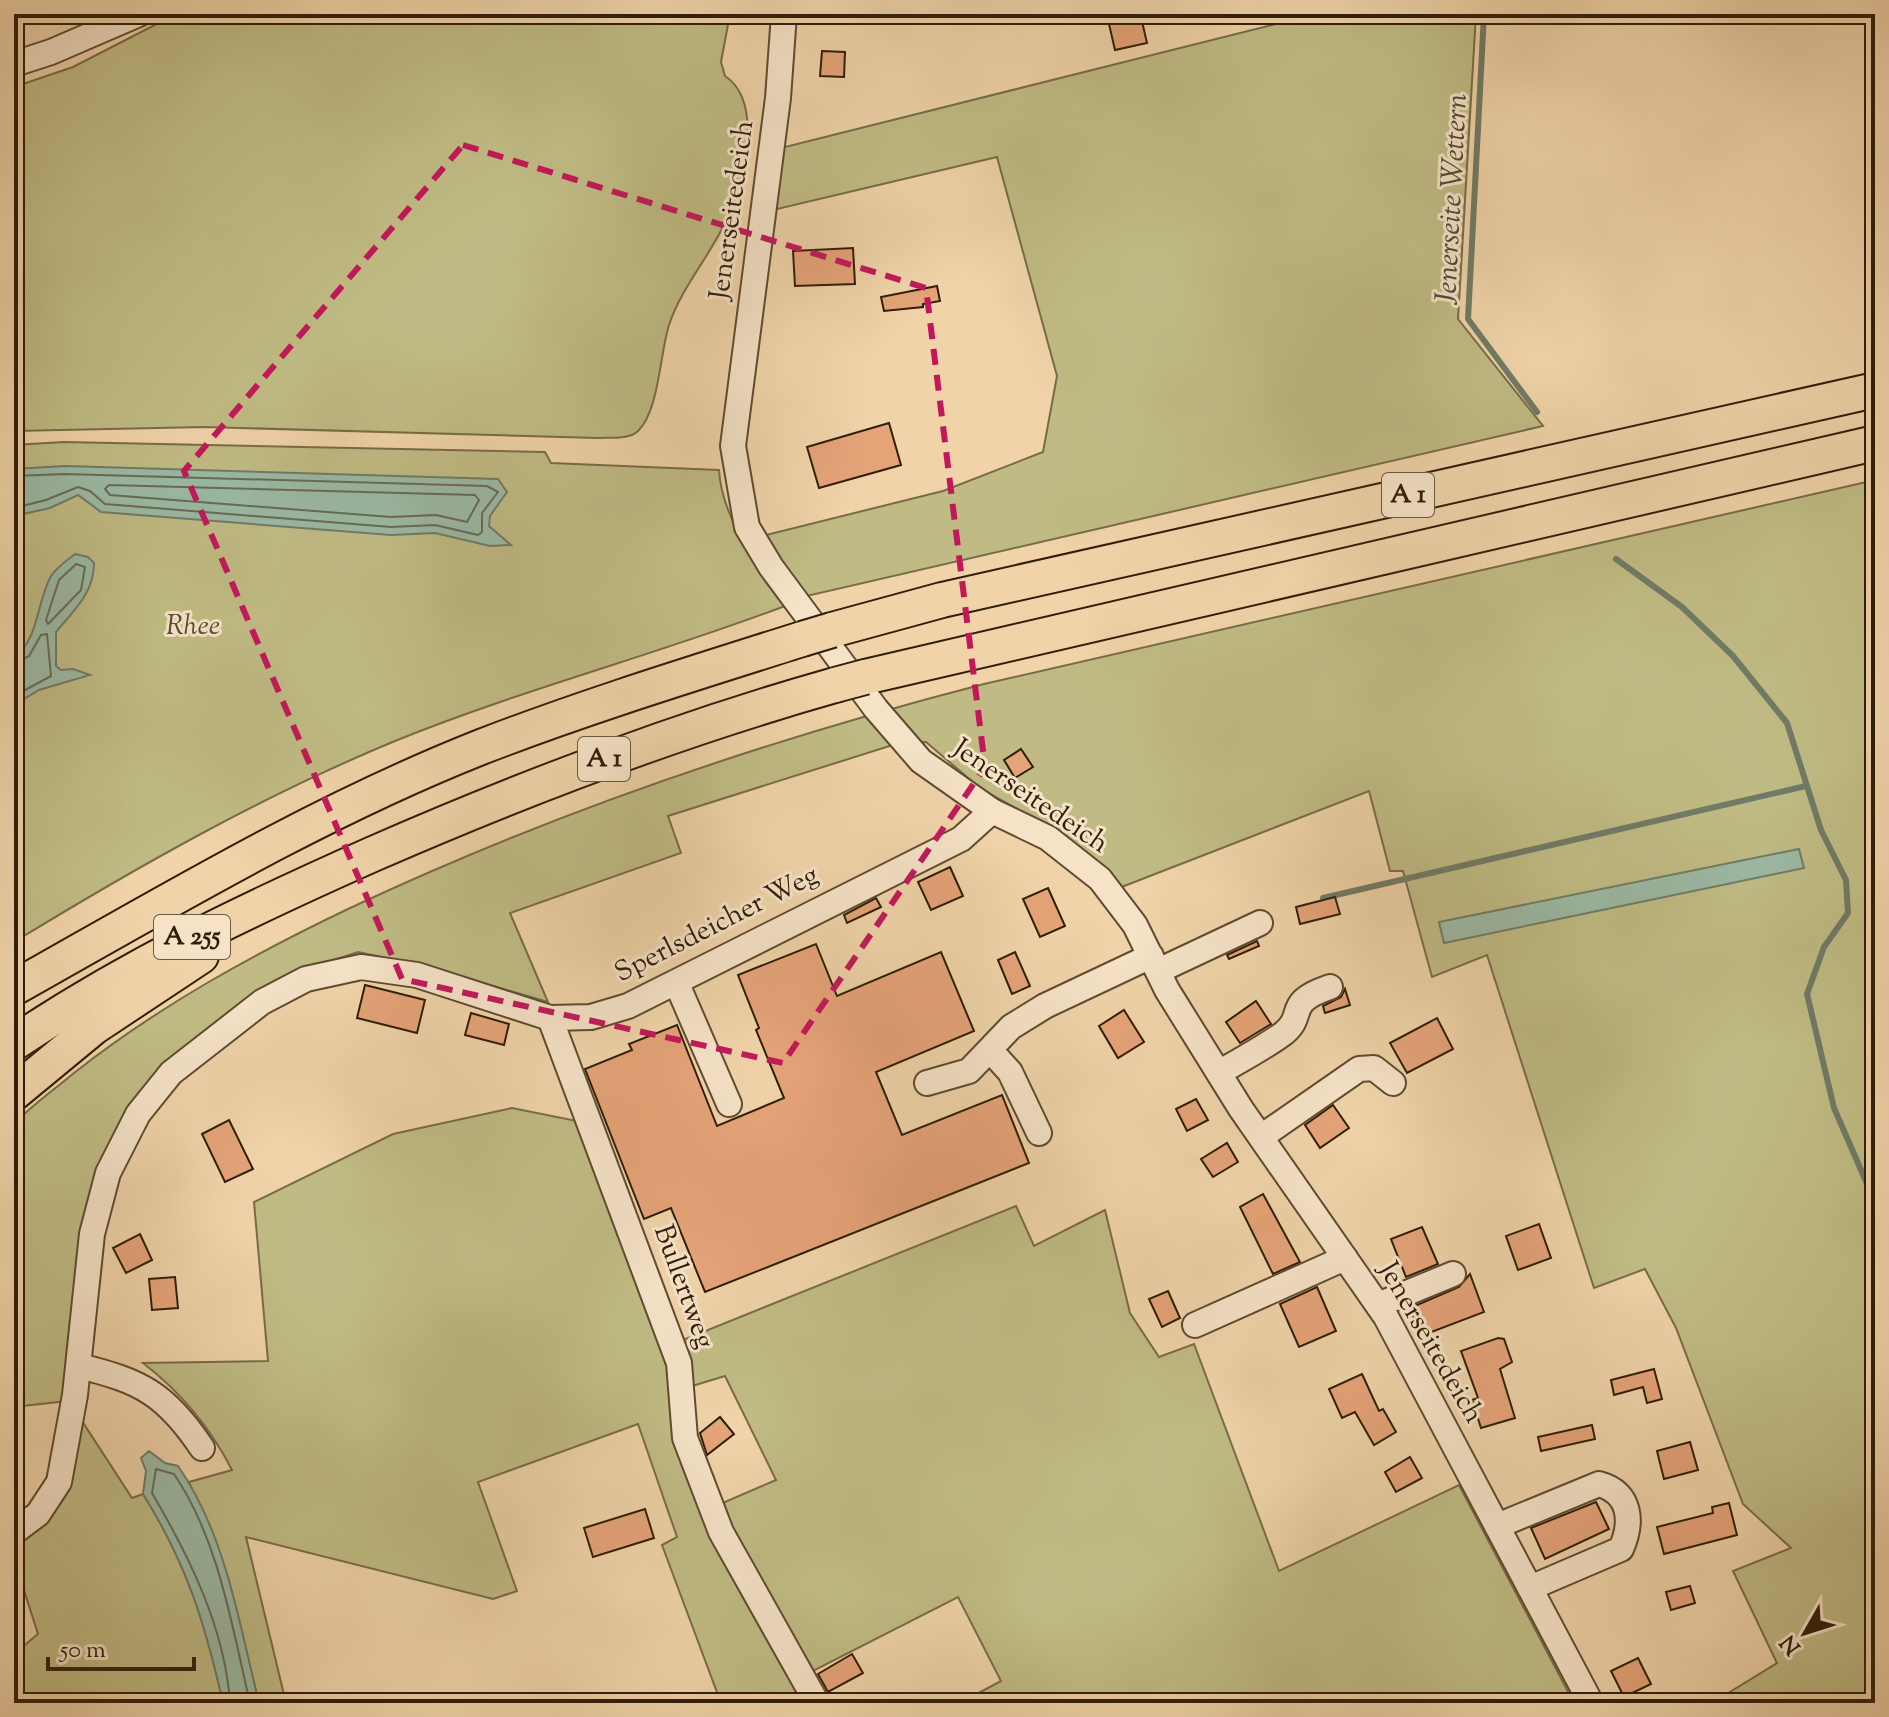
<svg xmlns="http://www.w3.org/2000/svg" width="1889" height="1717" viewBox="0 0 1889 1717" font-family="'Sorts Mill Goudy',serif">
  <rect width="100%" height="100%" fill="#f0d3a9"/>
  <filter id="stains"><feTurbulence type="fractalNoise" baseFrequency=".0025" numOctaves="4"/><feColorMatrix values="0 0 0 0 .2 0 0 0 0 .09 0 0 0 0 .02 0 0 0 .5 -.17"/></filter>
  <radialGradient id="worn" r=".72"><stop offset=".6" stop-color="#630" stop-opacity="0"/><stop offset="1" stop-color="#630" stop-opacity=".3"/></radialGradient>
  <g fill="#c0bb84" stroke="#786c46" stroke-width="2">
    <path d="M176,14H730L721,62L725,76C763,101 745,176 730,212C714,252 682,285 669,325C660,353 659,411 638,431C629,440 609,437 597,438L205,427L14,431V87L73,67Z"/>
    <path d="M1316,14H1476L1458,319L1543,426L807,596L762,536L943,491L1043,452L1057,376L997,157L773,210L781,148Z"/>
    <path d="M64,442L545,452L551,463L719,470C722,521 759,563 785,606C656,655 523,689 395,741C262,796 137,867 14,942V445Z"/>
    <path d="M1875,480V1703H1712L1777,1663L1733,1571L1791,1548L1743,1504L1676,1328L1645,1269L1594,1288L1487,955L1432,977L1403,871H1390L1369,791L1119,888L1059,832L981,789L926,742L899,743L668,816L681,853L510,913L548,1002L421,965L358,952L300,971L216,1026L96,1172L69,1401L132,1498L143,1494C186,1562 206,1625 223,1703H14V1690L24,1682L14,1667V1654L38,1634L14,1559V1518L41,1497L68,1401L14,1407V1124C32,1105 54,1090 74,1073C159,1006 250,956 348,909C554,812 763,741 984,684Z"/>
    <path d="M512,1108L582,1122L672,1364L681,1438L811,1703H721L662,1545L677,1537L638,1424L478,1482L517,1591L493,1599L246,1537L286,1703H259L228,1577L189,1482L232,1470C210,1427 182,1393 143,1363L268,1361L254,1202L393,1134Z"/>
    <path d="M1016,1206L1034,1246L1105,1210L1130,1313L1159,1357L1194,1344L1279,1571L1459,1485L1574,1703H960L1001,1681L958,1597L809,1673L718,1505L776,1480L725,1376L689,1387L678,1342Z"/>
  </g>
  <g fill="#9bb9a4" stroke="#707b66" stroke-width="2">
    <path d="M65,466L498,479L507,492L490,516L489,526L511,545L490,546L435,533L391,535L101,512L78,495L50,508L14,516V469Z"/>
    <path d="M75,554L88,557L94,563C94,593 74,610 56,632V666L61,670L73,669L90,675L39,690L14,705V658C40,637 36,603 51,576C56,568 67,560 75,554Z"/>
    <path d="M1799,849L1804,868L1444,943L1439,922Z"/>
    <path d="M149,1451L165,1463L178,1466C226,1535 239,1623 259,1703H223C205,1623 187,1564 143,1494L146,1471L141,1458Z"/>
  </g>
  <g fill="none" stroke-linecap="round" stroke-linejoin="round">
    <g stroke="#656c56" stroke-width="2">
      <path d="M14,476L65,474L487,486L498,492L482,513V532L478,535L435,525L391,527L105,504L90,491L78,487L46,500L14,508"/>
      <path d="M109,485L475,495L479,500L467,522L436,515L391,517L110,495L105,489Z"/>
      <path d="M76,564L85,567L81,590L48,624L46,620L59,580Z"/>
      <path d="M14,664L29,656L41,635L47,634L51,676L14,696"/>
      <path d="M230,1703C225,1628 189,1556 152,1493L156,1469L174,1474C219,1540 232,1627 250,1703"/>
    </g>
    <g stroke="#707b66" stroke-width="6">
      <path d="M1484,14L1468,319L1537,412"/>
      <path d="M1616,559L1682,607L1733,656L1787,723L1821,830L1846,880L1848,913L1824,947L1807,994L1834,1108L1875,1202"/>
      <path d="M1323,898L1806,786"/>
    </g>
  </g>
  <g fill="#e5a378" stroke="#2f1e09" stroke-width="2">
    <path d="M1141,17L1147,43L1115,50L1109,24Z"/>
    <path d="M822,51L845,52L844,77L820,76Z"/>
    <path d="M853,248L855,284L795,286L793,251Z"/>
    <path d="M937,286L940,301L923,304V307L884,311L881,297Z"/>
    <path d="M889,423L901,465L819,488L807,447Z"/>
    <path d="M1021,749L1033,767L1015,778L1004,760Z"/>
    <path d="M950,867L963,896L931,910L918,882Z"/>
    <path d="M1048,888L1065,926L1040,937L1023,899Z"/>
    <path d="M1335,897L1340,914L1300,924L1296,907Z"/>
    <path d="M876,898L881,907L847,923L844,915Z"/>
    <path d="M1257,941L1259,946L1229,959L1227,955Z"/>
    <path d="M816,944L837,996L941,952L974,1031L876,1072L902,1135L1002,1095L1029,1163L705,1292L671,1208L644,1219L585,1069L632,1050L629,1044L677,1025L717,1126L784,1098L756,1030L759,1028L738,975Z"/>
    <path d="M1015,952L1030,986L1012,994L998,960Z"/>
    <path d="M365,985L425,1000L417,1033L357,1018Z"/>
    <path d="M1345,989L1350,1005L1325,1013L1323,1006L1341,997Z"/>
    <path d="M1256,1001L1271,1024L1240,1043L1226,1022Z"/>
    <path d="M1124,1010L1144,1042L1118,1058L1099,1026Z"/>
    <path d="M471,1013L509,1024L504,1045L465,1035Z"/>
    <path d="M1437,1018L1453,1049L1407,1073L1390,1043Z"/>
    <path d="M1196,1099L1208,1120L1187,1131L1176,1109Z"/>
    <path d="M1333,1105L1349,1128L1320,1148L1305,1125Z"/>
    <path d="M229,1120L253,1169L225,1182L202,1134Z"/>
    <path d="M1227,1143L1238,1162L1213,1177L1201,1159Z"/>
    <path d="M1263,1194L1300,1262L1273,1274L1240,1207Z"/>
    <path d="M1539,1224L1551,1258L1518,1270L1506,1236Z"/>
    <path d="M1422,1227L1438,1264L1406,1277L1391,1239Z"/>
    <path d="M140,1234L152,1260L126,1273L113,1248Z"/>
    <path d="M1470,1274L1484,1312L1421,1336L1410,1308L1459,1287Z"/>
    <path d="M175,1277L178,1308L152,1310L149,1279Z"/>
    <path d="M1317,1287L1336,1331L1299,1347L1280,1304Z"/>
    <path d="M1168,1291L1180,1318L1162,1327L1149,1299Z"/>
    <path d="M1498,1338L1504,1339L1512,1362L1500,1369L1515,1418L1481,1428L1472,1400L1478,1398L1461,1351Z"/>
    <path d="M1654,1369L1662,1399L1647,1403L1643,1387L1614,1395L1611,1380Z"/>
    <path d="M1362,1374L1379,1411L1383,1409L1396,1432L1374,1445L1355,1412L1342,1418L1329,1389Z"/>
    <path d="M720,1417L734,1434L707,1455L700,1433Z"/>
    <path d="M1592,1425L1595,1439L1541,1451L1538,1437Z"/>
    <path d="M1690,1442L1698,1470L1664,1479L1657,1451Z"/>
    <path d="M1410,1457L1422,1478L1396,1492L1385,1472Z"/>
    <path d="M1596,1502L1609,1529L1545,1559L1531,1528Z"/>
    <path d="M1729,1503L1737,1535L1664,1554L1657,1527L1713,1513L1712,1507Z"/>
    <path d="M645,1509L654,1538L593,1557L584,1528Z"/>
    <path d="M1690,1586L1695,1603L1671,1610L1666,1592Z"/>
    <path d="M852,1654L863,1673L828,1692L818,1674Z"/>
    <path d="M1638,1658L1651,1684L1624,1697L1611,1671Z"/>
  </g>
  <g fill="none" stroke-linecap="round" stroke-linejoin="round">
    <defs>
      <g id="minor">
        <path d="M784,14L778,98L733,446L747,527L771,567L876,709L921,761L992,811L1048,838L1100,879L1135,925L1167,990L1241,1109L1386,1317L1591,1703"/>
        <path d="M14,64L51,52L139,14"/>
        <path d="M1158,971L1260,923"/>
        <path d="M677,984L729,1104"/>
        <path d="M550,1018L679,1363L685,1438L721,1532L817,1703"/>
        <path d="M991,1051L1010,1072L1039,1133"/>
        <path d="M1219,1073C1240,1060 1264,1048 1284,1033C1307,1014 1283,1003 1330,987"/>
        <path d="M927,1083L969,1071L1011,1027L1045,1006L1151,956"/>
        <path d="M1261,1137L1359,1069L1374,1068L1393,1083"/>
        <path d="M1378,1305L1453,1274"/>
        <path d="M1195,1325L1345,1258"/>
        <path d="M79,1366C141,1381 166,1394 202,1448"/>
        <path d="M1497,1526L1599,1484C1631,1493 1633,1522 1621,1549L1530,1588"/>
        <path d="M14,1532L38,1514L59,1482L75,1395L92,1234L108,1173L138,1114L171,1073L262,1002L306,979L361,967L417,975L550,1018L591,1017L628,1006L961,839L992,811"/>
      </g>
      <g id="highway">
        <path d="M832,630L942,600L1875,390"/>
        <path d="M865,677L1875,443"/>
        <path d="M14,988C167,902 317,812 481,747C587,706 695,673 802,639"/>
        <path d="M14,1043C129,966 247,910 373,854C524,788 676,730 835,685"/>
        <path d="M14,1093L94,1027L201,956"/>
      </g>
    </defs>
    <use href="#minor" stroke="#5f4b31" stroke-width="28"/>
    <use href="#highway" stroke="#2f1e09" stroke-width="38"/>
    <use href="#minor" stroke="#f5e2c7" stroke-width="24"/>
    <use href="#highway" stroke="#f0d3a9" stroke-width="34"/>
    <defs>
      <g id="highway-bridge">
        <path d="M802,639L832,630"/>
        <path d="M835,685L865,677"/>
      </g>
    </defs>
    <use href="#highway-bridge" stroke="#2f1e09" stroke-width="38" stroke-linecap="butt"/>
    <use href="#highway-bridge" stroke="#f0d3a9" stroke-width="34"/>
  </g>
  <path fill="none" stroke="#c2185b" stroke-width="6" stroke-dasharray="16 10" stroke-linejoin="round" d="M463,145L926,288L985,767L783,1063L402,979L184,471Z"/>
  <g text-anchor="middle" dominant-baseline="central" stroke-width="6" stroke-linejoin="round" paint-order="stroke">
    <g fill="#f5e2c7" stroke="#6a5942" stroke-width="2">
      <rect x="1382" y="473" width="52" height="44" rx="6"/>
      <rect x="578" y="737" width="52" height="44" rx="6"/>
      <rect x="154" y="915" width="76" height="44" rx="6"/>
    </g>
    <g font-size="26" font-weight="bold" fill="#2f1e09">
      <text x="1408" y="495">A 1</text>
      <text x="604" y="759">A 1</text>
      <text x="192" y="937">A 255</text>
    </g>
    <g font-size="28" fill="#2f1e09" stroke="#f5e2c7">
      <text transform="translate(733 210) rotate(-82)">Jenerseitedeich</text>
      <text transform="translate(1030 797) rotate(34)">Jenerseitedeich</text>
      <text transform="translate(717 925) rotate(-27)">Sperlsdeicher Weg</text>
      <text transform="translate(683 1287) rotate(70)">Bullertweg</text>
      <text transform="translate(1430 1343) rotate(60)">Jenerseitedeich</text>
    </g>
    <g font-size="28" font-style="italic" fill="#5a4d2e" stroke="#f5e2c7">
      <text x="193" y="627">Rhee</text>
    </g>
    <g font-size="30" font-style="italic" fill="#4f4c38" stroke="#f5e2c7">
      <text transform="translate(1453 199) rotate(-87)">Jenerseite Wettern</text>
    </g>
  </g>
  <rect width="1889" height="1717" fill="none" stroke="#f0d3a9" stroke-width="48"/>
  <rect x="16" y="16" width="1857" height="1685" fill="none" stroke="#2f1e09" stroke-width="4"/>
  <rect x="24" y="24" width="1841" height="1669" fill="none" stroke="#2f1e09" stroke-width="2"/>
  <g transform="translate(1805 1633) rotate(231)" stroke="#f5e2c7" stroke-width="6" paint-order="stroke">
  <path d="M0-6L14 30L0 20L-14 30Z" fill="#2f1e09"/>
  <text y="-12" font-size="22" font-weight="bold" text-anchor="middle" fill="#2f1e09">N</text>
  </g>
  <path d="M48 1657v12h146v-12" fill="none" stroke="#2f1e09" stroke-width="4"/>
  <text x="60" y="1657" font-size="24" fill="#2f1e09" stroke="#f5e2c7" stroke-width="6" paint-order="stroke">50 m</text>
  <rect width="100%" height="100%" filter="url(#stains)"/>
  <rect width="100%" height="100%" fill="url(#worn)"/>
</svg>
